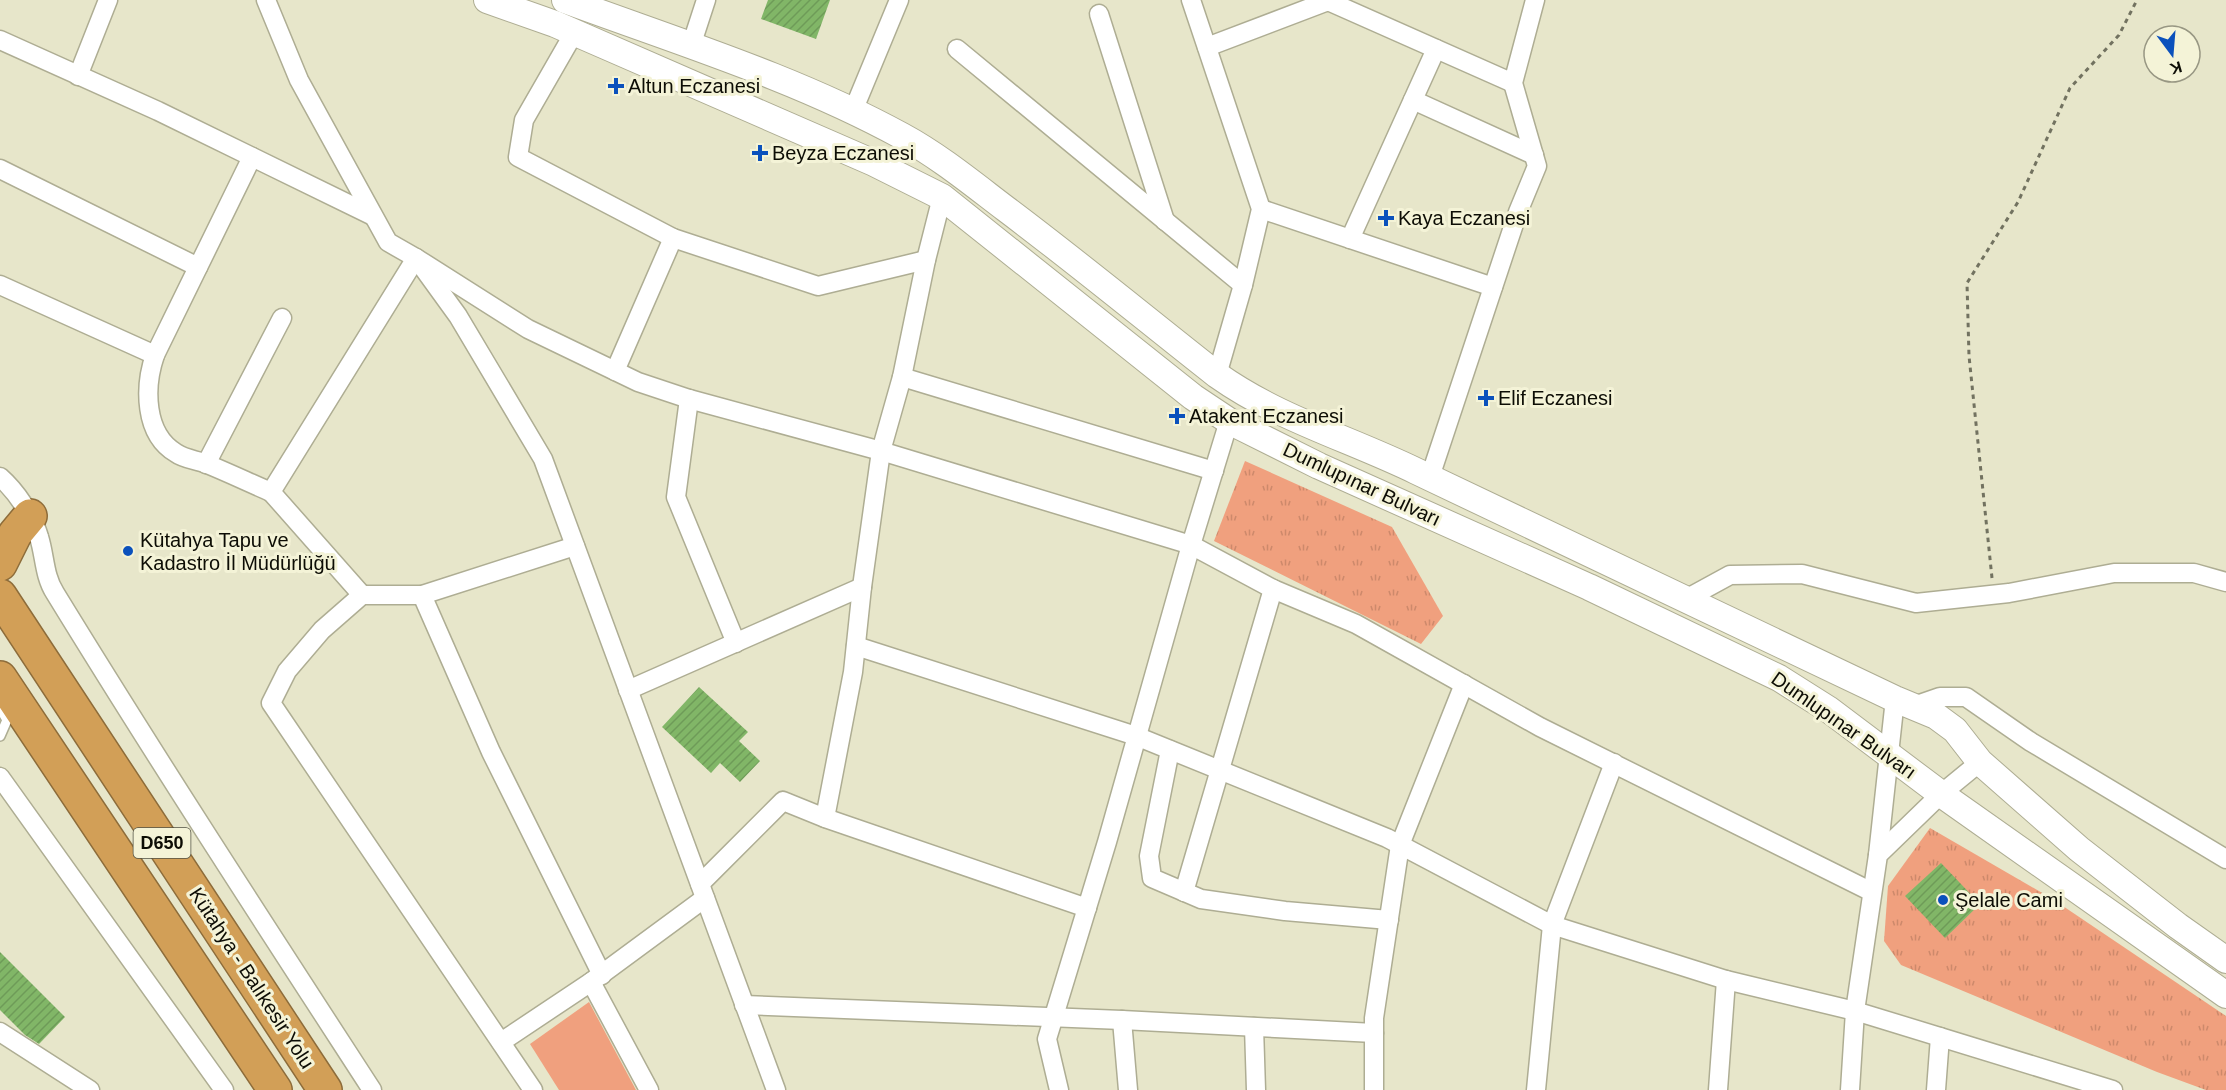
<svg xmlns="http://www.w3.org/2000/svg" width="2226" height="1090" viewBox="0 0 2226 1090" font-family="Helvetica,sans-serif">
  <defs>
    <pattern id="park-tufts" width="24" height="20" patternUnits="userSpaceOnUse" patternTransform="scale(1.5)"><rect width="24" height="20" fill="#f0a07e"/><path d="M3 7l-1-3M5 7V3M7 7l1-3M15 17l-1-3M17 17v-4M19 17l1-3" fill="none" stroke="#cd896b"/></pattern>
    <pattern id="building-hatch" width="6" height="6" patternUnits="userSpaceOnUse" patternTransform="scale(1.5)"><rect width="6" height="6" fill="#81b667"/><path d="M-1 1l2-2M0 6l6-6M5 7l2-2" fill="none" stroke="#6e9b58"/></pattern>
  </defs>
  <rect width="100%" height="100%" fill="#e7e6ca"/>
  <path fill="#f0a07e" d="M589,1002L636,1090H559L530,1044Z"/>
  <g fill="url(#park-tufts)">
    <path d="M1245,461L1392,527L1443,616L1421,644L1214,541Z"/>
    <path d="M1930,828L2051,898L2226,1016V1090H2206L2157,1072L1901,965L1884,941L1888,886Z"/>
  </g>
  <g fill="url(#building-hatch)">
    <path d="M768,0H830L816,39L761,19Z"/>
    <path d="M699,687L748,732L739,741L760,761L740,782L720,763L711,773L662,727Z"/>
    <path d="M1941,863L1980,904L1945,938L1905,896Z"/>
    <path d="M0,952L65,1017L39,1044L25,1035L0,1010Z"/>
  </g>
  <g fill="none" stroke-linecap="round" stroke-linejoin="round">
    <defs>
      <path id="lane" d="M0,708L7,720L0,736"/>
      <g id="street">
        <path d="M266,0L299,80L388,242L416,258L458,316L543,459L776,1090"/>
        <path d="M1191,0L1261,209L1243,285L1217,375"/>
        <path d="M1099,14L1165,221"/>
        <path d="M574,33L524,120L518,157L673,238L818,286L926,260"/>
        <path d="M0,40L158,111L373,216"/>
        <path d="M691,46L706,0"/>
        <path d="M1207,47L1328,1L1513,83"/>
        <path d="M957,49L1243,285"/>
        <path d="M78,76L108,0"/>
        <path d="M1413,100L1534,155"/>
        <path d="M853,111L899,0"/>
        <path d="M252,157L155,355C144,387 144,434 176,453C184,459 197,460 207,464C229,473 250,483 271,492L416,258L528,329L638,382L689,399L881,451L1191,545L1273,589L1356,624L1540,727L1872,892"/>
        <path d="M0,169L198,267"/>
        <path d="M1261,209L1493,287"/>
        <path d="M1350,239L1436,49"/>
        <path d="M0,285L155,355"/>
        <path d="M615,371L673,238"/>
        <path d="M902,377L1214,471"/>
        <path d="M689,399L676,497L736,643"/>
        <path d="M206,464L282,318"/>
        <path d="M0,477C16,491 33,516 39,537C45,556 44,576 55,593C158,761 265,925 372,1090"/>
        <path d="M1430,477L1518,212L1537,166L1513,83L1535,0"/>
        <path d="M271,492L362,595"/>
        <path d="M422,595L491,752L602,975"/>
        <path d="M1686,599L1730,575L1802,574L1916,603L2009,593L2114,573H2194L2226,582"/>
        <path d="M856,646L1136,736L1387,838L1552,925L1726,980L1855,1011L2113,1090"/>
        <path d="M628,690L862,587"/>
        <path d="M1914,706L1940,697H1966L2031,742L2226,859"/>
        <path d="M1170,750L1149,856L1152,878L1201,899L1285,911L1389,920"/>
        <path d="M0,777L224,1090"/>
        <path d="M825,818L853,672L862,587L881,451L902,377L926,260L942,197"/>
        <path d="M1878,855L1895,699"/>
        <path d="M700,884L783,801L825,818L1087,908"/>
        <path d="M1184,892L1273,589"/>
        <path d="M591,982L649,1090"/>
        <path d="M744,1005L1122,1020L1374,1033"/>
        <path d="M1122,1020L1128,1090"/>
        <path d="M1254,1027L1256,1090"/>
        <path d="M0,1032L90,1090"/>
        <path d="M501,1042L591,982L705,898"/>
        <path d="M533,1090L271,703L287,671L322,630L362,595H422L575,546"/>
        <path d="M1059,1090L1047,1039L1107,842L1191,545L1229,421"/>
        <path d="M1374,1090V1018L1400,845L1464,684"/>
        <path d="M1536,1090L1552,925L1614,763"/>
        <path d="M1718,1090L1726,980"/>
        <path d="M1850,1090L1855,1011L1878,855L1941,794L1980,762"/>
        <path d="M1936,1090L1940,1037"/>
      </g>
      <g id="secondary">
        <path d="M487,0L555,24L874,163L942,197L1193,397L1229,421L1319,466L1589,587L1779,678L1828,709L1941,794L2226,995"/>
        <path d="M565,0C679,42 796,78 902,136C939,156 973,184 1006,209C1078,263 1147,320 1217,375C1279,419 1348,438 1416,471C1576,547 1736,622 1895,699L1936,716L1955,730L1980,762L2079,849L2178,926L2226,960"/>
      </g>
      <g id="highway">
        <path d="M0,564L15,534L30,516"/>
        <path d="M0,596L325,1090"/>
        <path d="M0,678L275,1090"/>
      </g>
    </defs>
    <use href="#lane" stroke="#aead93" stroke-width="12"/>
    <use href="#street" stroke="#aead93" stroke-width="21"/>
    <use href="#secondary" stroke="#aead93" stroke-width="28"/>
    <use href="#highway" stroke="#8d6c3a" stroke-width="36"/>
    <path stroke="#727260" stroke-width="3" stroke-dasharray="4.5 4.5" stroke-linecap="butt" d="M1992,578L1969,356L1967,283L2018,202L2070,88L2119,35L2137,0"/>
    <use href="#lane" stroke="#fff" stroke-width="9"/>
    <use href="#street" stroke="#fff" stroke-width="18"/>
    <use href="#secondary" stroke="#fff" stroke-width="26"/>
    <use href="#highway" stroke="#d29f57" stroke-width="33"/>
  </g>
  <g fill="#0b51bc" stroke="#f4f3d7" stroke-width="2">
    <path d="M613 77h6v6h6v6h-6v6h-6v-6h-6v-6h6z"/>
    <path d="M757 144h6v6h6v6h-6v6h-6v-6h-6v-6h6z"/>
    <path d="M1383 209h6v6h6v6h-6v6h-6v-6h-6v-6h6z"/>
    <path d="M1483 389h6v6h6v6h-6v6h-6v-6h-6v-6h6z"/>
    <path d="M1174 407h6v6h6v6h-6v6h-6v-6h-6v-6h6z"/>
    <circle cx="128" cy="551" r="6"/>
    <circle cx="1943" cy="900" r="6"/>
  </g>
  <g text-anchor="middle" dominant-baseline="central" stroke-width="6" stroke-linejoin="round" paint-order="stroke">
    <rect fill="#f4f3d7" stroke="#525244" stroke-width="1.5" x="133.5" y="828" width="57" height="30" rx="4.5"/>
    <g font-size="18" font-weight="bold" fill="#0d0d05">
      <text x="162" y="843">D650</text>
    </g>
    <g font-size="20" fill="#0d0d05" stroke="#f4f3d7" text-anchor="start">
      <text x="628" y="86">Altun Eczanesi</text>
      <text x="772" y="153">Beyza Eczanesi</text>
      <text x="1398" y="218">Kaya Eczanesi</text>
      <text x="1498" y="398">Elif Eczanesi</text>
      <text x="1189" y="416">Atakent Eczanesi</text>
      <text x="140" y="540">Kütahya Tapu ve<tspan x="140" dy="23">Kadastro İl Müdürlüğü</tspan></text>
      <text x="1955" y="900">Şelale Cami</text>
    </g>
    <g font-size="20" fill="#0d0d05" stroke="#f4f3d7">
      <text transform="translate(1362 484) rotate(25)">Dumlupınar Bulvarı</text>
      <text transform="translate(1844 725) rotate(35)">Dumlupınar Bulvarı</text>
      <text transform="translate(252 978) rotate(57)">Kütahya - Balıkesir Yolu</text>
    </g>
  </g>
  <g transform="translate(2172 54) rotate(164)"><circle r="28" fill="#f4f3d7" stroke="#989783" stroke-width="1.5"/>
  <path d="M0-4.5L10 22L0 15L-10 22Z" fill="#0b51bc"/>
  <text y="-9" font-size="16" font-weight="bold" text-anchor="middle" fill="#0d0d05">K</text>
  </g>
</svg>
